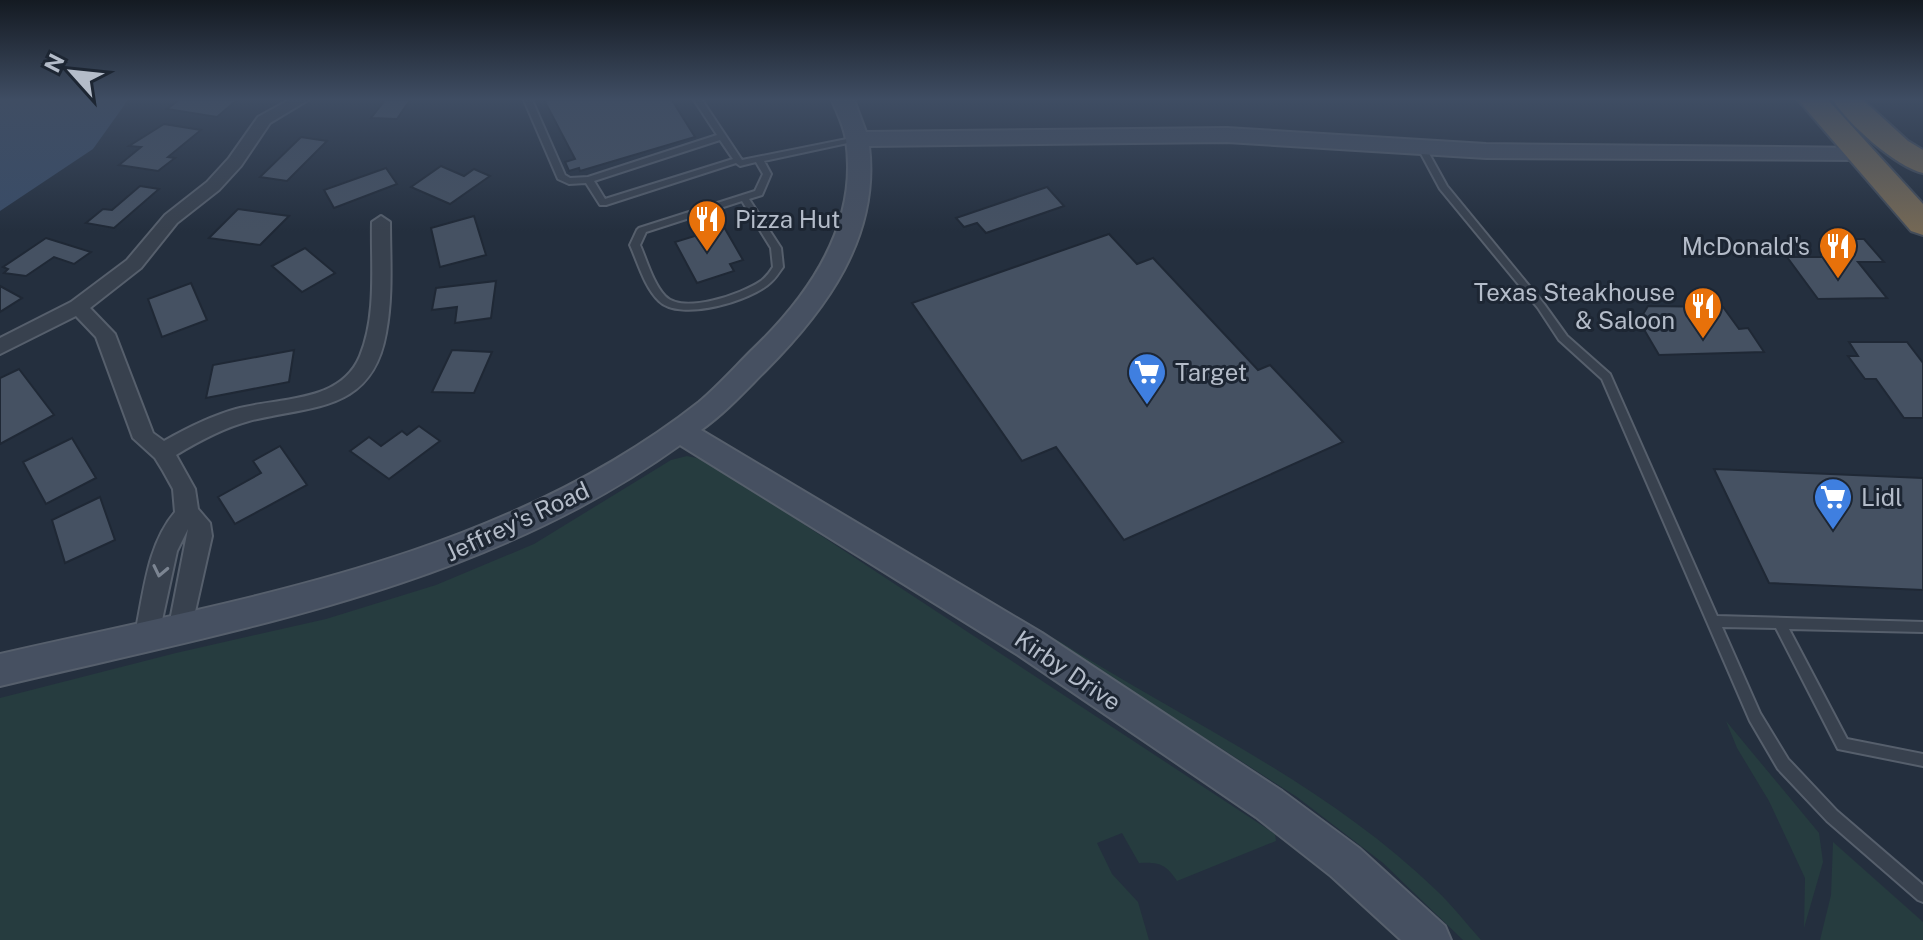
<svg xmlns="http://www.w3.org/2000/svg" width="1923" height="940" viewBox="0 0 1923 940" font-family="'Public Sans',sans-serif">
  <rect width="100%" height="100%" fill="#242f3e"/>
  <g fill="#263c3f">
    <path d="M687,456L706,460L1275,834L1276,841L1177,881C1166,864 1159,862 1139,863L1122,833L1097,843L1112,874L1138,902L1149,940H0V698L176,653L326,619L436,585L534,544L671,460Z"/>
    <path d="M1054,638C1182,719 1325,783 1436,890C1452,905 1466,923 1481,940H1463L1383,863L1297,797L1063,647Z"/>
    <path d="M1726,721L1819,833L1823,862L1804,928L1805,878L1769,801L1737,748Z"/>
    <path d="M1833,842L1923,922V940H1820L1831,895Z"/>
  </g>
  <path fill="#394c67" d="M0,100H128L93,149L0,211Z"/>
  <g fill="#455162" stroke="#1f2835" stroke-width="2">
    <path d="M179,100H237L217,117L167,109Z"/>
    <path d="M385,100H410L397,119L371,118Z"/>
    <path d="M544,100H672L695,137L580,171L579,168L569,171L565,162L575,159Z"/>
    <path d="M164,124L201,130L168,157L175,158L158,171L119,165L141,147L129,146Z"/>
    <path d="M301,137L327,141L287,181L260,177Z"/>
    <path d="M441,166L464,176L474,169L490,176L450,204L411,187Z"/>
    <path d="M386,168L397,184L334,208L324,190Z"/>
    <path d="M140,186L159,189L114,228L86,223L103,209L112,210Z"/>
    <path d="M1047,187L1064,206L986,233L977,223L964,227L956,218Z"/>
    <path d="M238,209L289,216L260,245L209,238Z"/>
    <path d="M474,216L486,255L440,267L431,228Z"/>
    <path d="M724,227L743,260L730,264L734,271L697,283L675,242Z"/>
    <path d="M1109,234L1137,264L1153,258L1258,370L1270,365L1343,442L1124,540L1056,447L1022,461L912,303Z"/>
    <path d="M46,238L91,252L74,264L54,257L26,276L4,273L8,269L3,267Z"/>
    <path d="M1821,239H1864L1884,262H1858L1887,298L1818,299L1787,257H1835Z"/>
    <path d="M305,248L335,273L302,292L272,266Z"/>
    <path d="M496,281L491,318L455,323L457,307L432,310L436,288Z"/>
    <path d="M191,283L207,320L162,337L148,299Z"/>
    <path d="M0,286L22,298L0,312Z"/>
    <path d="M1648,306L1723,307L1739,329L1748,328L1764,352L1659,355L1639,321Z"/>
    <path d="M1849,342H1907L1923,363V418H1904L1876,379H1865L1848,356H1858Z"/>
    <path d="M294,350L289,382L206,398L213,365Z"/>
    <path d="M452,350L492,352L474,393L432,392Z"/>
    <path d="M19,369L54,415L0,444V378Z"/>
    <path d="M419,426L440,441L389,479L350,451L369,437L381,446L402,431L407,435Z"/>
    <path d="M72,438L96,478L46,504L23,462Z"/>
    <path d="M280,446L307,485L235,524L218,497L261,473L253,461Z"/>
    <path d="M1714,469L1923,478V590L1769,583Z"/>
    <path d="M100,497L115,540L65,563L52,520Z"/>
  </g>
  <g fill="none" stroke-linecap="round" stroke-linejoin="round">
    <defs>
      <g id="lane">
        <path d="M524,100H532L565,175L570,178L588,177L717,135L694,100H702L742,160L857,137L861,139L857,141L764,161L771,174L762,195L749,199L781,248L783,267C779,272 776,278 771,282C752,301 680,322 659,301C645,288 638,263 630,245L637,230L639,228L755,191L763,174L756,162L740,166L736,163L606,205H600L586,183L569,184L558,179ZM720,140L733,159L605,199L594,181ZM742,201L771,248L773,267C770,272 766,277 761,281C742,294 683,315 665,296C653,283 647,261 640,245L646,232Z"/>
        <path d="M1422,145L1426,148L1447,186L1544,304L1567,336L1610,374L1717,616L1923,622V632L1789,629L1847,739L1923,754V766L1838,749L1776,628L1722,627L1760,713L1788,759L1837,811L1923,885V902L1918,900L1827,821L1778,769L1750,721L1602,379L1559,340L1538,308L1440,189L1418,148Z"/>
      </g>
      <path id="street" d="M289,100H308L270,123L241,166L219,190L177,223L141,268L90,308L115,334L153,433L164,441C187,428 211,416 236,409C278,397 340,404 360,356C377,315 371,265 372,222L381,216L390,222C390,259 393,296 386,333C372,413 311,405 249,421C223,428 199,441 176,455L195,489L198,509L210,523L212,536L190,634L181,637L172,634L169,626L188,529L177,551L159,634L156,642L147,645L138,642L135,634C144,593 147,545 175,512L173,489L163,471L155,458L133,438L96,337L76,316L0,354V338L71,302L127,260L165,215L207,182L229,158L258,117Z"/>
      <path id="secondary" d="M832,100H854L866,132L1227,128L1486,144L1866,148L1869,153L1866,158L1858,160L1486,158L1227,142L869,146C880,237 826,310 765,371C744,392 725,413 701,430L1042,633L1282,791L1359,848L1445,926L1451,940H1401L1331,876L1256,817L1018,655L680,445C482,588 233,630 0,686V654C240,599 500,559 699,402C717,387 734,368 751,351C809,296 859,225 846,140C844,126 837,113 832,100Z"/>
      <g id="highway">
        <path d="M1798,100H1828L1923,204V235L1911,231Z"/>
        <path d="M1833,100H1863L1908,141L1923,150V173C1896,167 1847,123 1833,100Z"/>
      </g>
    </defs>
    <use href="#lane" stroke="#565f6c" stroke-width="4"/>
    <use href="#street" stroke="#565f6c" stroke-width="4"/>
    <use href="#secondary" stroke="#565f6c" stroke-width="4"/>
    <use href="#highway" stroke="#434c59" stroke-width="4"/>
    <use href="#lane" fill="#38414e" fill-rule="evenodd"/>
    <use href="#street" fill="#38414e" fill-rule="evenodd"/>
    <use href="#secondary" fill="#465061" fill-rule="evenodd"/>
    <use href="#highway" fill="#746855" fill-rule="evenodd"/>
  </g>
  <defs><path id="oneway-chevron" d="M-2-3.5L2.5 0L-2 3.5" fill="none" stroke-width="1.6" stroke-linecap="round" stroke-linejoin="round" transform="scale(2)"/></defs>
  <use stroke="#7c8592" href="#oneway-chevron" transform="translate(160 571) rotate(102)"/>
  <linearGradient id="sky" x2="0" y2="1"><stop stop-color="#141a22"/><stop offset="0.43" stop-color="#3f4d63"/><stop offset="1" stop-color="#3f4d63" stop-opacity="0"/></linearGradient>
  <rect width="1923" height="231" fill="url(#sky)"/>
  <defs>
    <symbol id="restaurant-pin" viewBox="-11 -11 22 30"><path d="M0 17L-7.5 6A9.5 9.5 0 1 1 7.5 6Z" fill="#e8710a" stroke="#1d2633"/><path d="M-5-6h1v4h1v-4h1v4h1v-4h1v5L-1.5 .5V6h-2V.5L-5-1ZM5-6V6H3V1.5H1.5Q1.5-4 5-6Z" fill="#fff"/></symbol>
    <symbol id="supermarket-pin" viewBox="-11 -11 22 30"><path d="M0 17L-7.5 6A9.5 9.5 0 1 1 7.5 6Z" fill="#3f7fe0" stroke="#1d2633"/><path d="M-6-5.5h2.5l.6 2H6L4.5 2H-2.5L-4.4-4H-6ZM-1.5 3.2a1.3 1.3 0 1 0 .1 0ZM3 3.2a1.3 1.3 0 1 0 .1 0Z" fill="#fff"/></symbol>
  </defs>
  <g fill-rule="evenodd">
    <use href="#restaurant-pin" x="685" y="197" width="44" height="60"/>
    <use href="#restaurant-pin" x="1816" y="224" width="44" height="60"/>
    <use href="#restaurant-pin" x="1681" y="284" width="44" height="60"/>
    <use href="#supermarket-pin" x="1125" y="350" width="44" height="60"/>
    <use href="#supermarket-pin" x="1811" y="475" width="44" height="60"/>
  </g>
  <g text-anchor="middle" dominant-baseline="central" stroke-width="6" stroke-linejoin="round" paint-order="stroke">
    <g font-size="24" fill="#b4bcc9" stroke="#1d2633" text-anchor="start">
      <text x="735" y="219">Pizza Hut</text>
      <text x="1810" y="246" text-anchor="end">McDonald's</text>
      <text x="1675" y="292" text-anchor="end">Texas Steakhouse<tspan x="1675" dy="28">&amp; Saloon</tspan></text>
      <text x="1175" y="372">Target</text>
      <text x="1861" y="497">Lidl</text>
    </g>
    <g font-size="24" fill="#b4bcc9" stroke="#1d2633">
      <text transform="translate(517 521) rotate(-25)">Jeffrey's Road</text>
      <text transform="translate(1068 670) rotate(34)">Kirby Drive</text>
    </g>
  </g>
  <g transform="translate(72 72) rotate(297)" stroke="#1d2633" stroke-width="6" paint-order="stroke">
  <path d="M0-6L14 30L0 20L-14 30Z" fill="#b4bcc9"/>
  <text y="-12" font-size="22" font-weight="bold" text-anchor="middle" fill="#b4bcc9">N</text>
  </g>
</svg>
